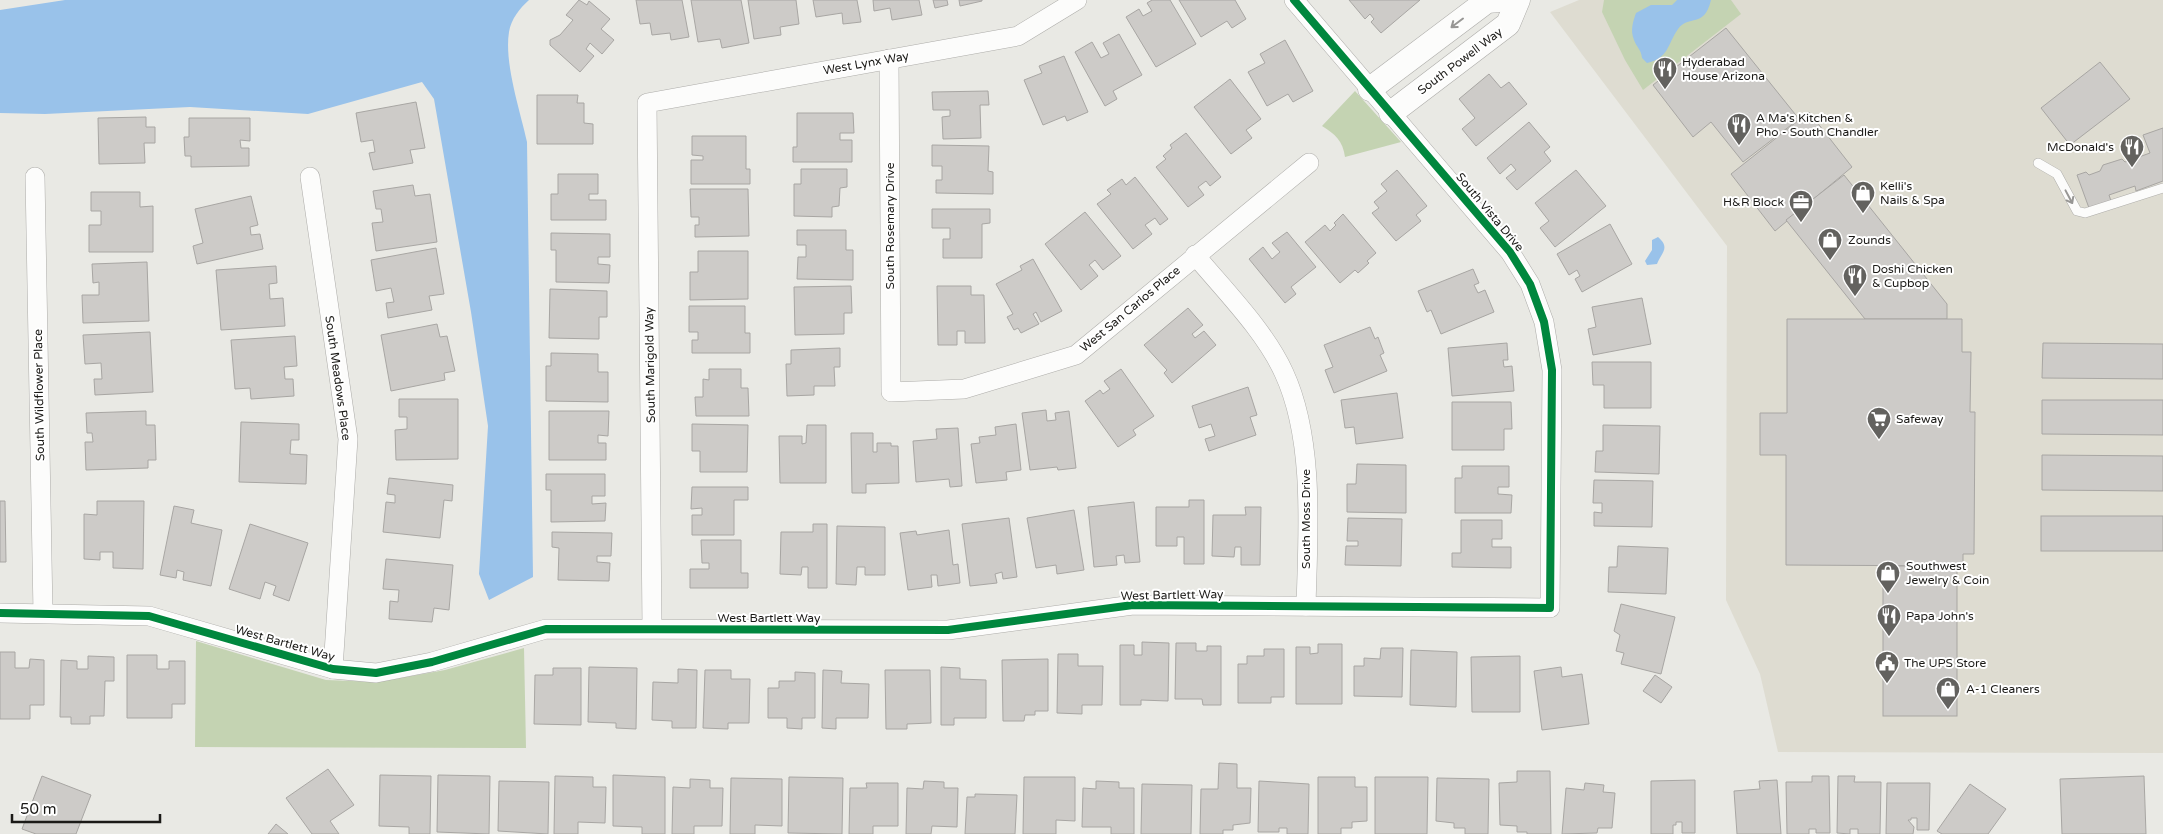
<svg xmlns="http://www.w3.org/2000/svg" width="2163" height="834" viewBox="0 0 2163 834" font-family="'Varela Round',sans-serif">
  <rect width="100%" height="100%" fill="#e9e9e4"/>
  <path fill="#dedcd1" d="M1579,0H2163V753L1778,752L1760,674L1726,600L1727,246L1550,12Z"/>
  <g fill="#c4d3b2">
    <path d="M1604,0H1731L1741,14L1643,90L1625,60L1602,12Z"/>
    <path d="M1355,91L1401,142L1345,157C1343,141 1335,134 1322,126Z"/>
    <path d="M196,641L326,680L378,682L445,670L524,648L526,748L195,747Z"/>
  </g>
  <g fill="#99c2ea">
    <path d="M65,0H529C520,8 511,19 509,32C504,63 520,110 527,142L533,577L489,600L479,574L488,426L471,312L434,99L422,82L308,114L190,107L45,114L0,113V10Z"/>
    <path d="M1677,0H1711C1704,29 1689,14 1678,29C1667,45 1669,58 1647,63L1642,58C1641,49 1637,48 1634,40C1630,30 1633,22 1636,13L1651,5H1672Z"/>
    <path d="M1658,237C1671,248 1661,253 1657,264L1647,265L1645,261L1652,250V240Z"/>
  </g>
  <g fill="#cdcbc8" stroke="#a8a6a3">
    <path d="M579,0L587,5L589,1L610,19L601,29L614,40L602,54L590,43L586,49L594,56L580,72L550,45V40L560,35L573,20L566,15Z"/>
    <path d="M636,0H682L689,37L671,40L670,33L652,35L650,23L640,24Z"/>
    <path d="M691,0H741L749,43L722,48L720,39L698,42Z"/>
    <path d="M748,0H796L799,24L780,27L781,35L754,39Z"/>
    <path d="M813,0H857L861,22L843,24L842,13L816,17Z"/>
    <path d="M873,0H919L922,15L892,20L890,8L874,11Z"/>
    <path d="M933,0H947L948,5L935,8Z"/>
    <path d="M959,0H982V1L960,6Z"/>
    <path d="M1152,0H1170L1196,44L1156,67L1126,17L1139,9L1143,16L1152,11L1147,3Z"/>
    <path d="M1179,0H1235L1246,19L1232,28L1227,21L1201,37Z"/>
    <path d="M1349,0H1420L1381,33L1371,22L1374,19L1370,14L1365,19Z"/>
    <path d="M1726,28L1799,119L1743,162L1711,122L1693,137L1653,85Z"/>
    <path d="M1119,34L1142,75L1113,91L1117,99L1105,106L1075,52L1092,42L1101,58L1109,54L1103,43Z"/>
    <path d="M1285,40L1313,91L1293,102L1288,94L1267,106L1248,72L1265,63L1260,54Z"/>
    <path d="M1064,56L1088,112L1067,121L1065,116L1043,125L1024,80L1042,73L1039,66Z"/>
    <path d="M2100,62L2130,99L2070,145L2041,108Z"/>
    <path d="M1489,74L1501,88L1509,82L1527,104L1476,146L1462,129L1475,118L1459,99Z"/>
    <path d="M1230,79L1261,119L1246,130L1252,138L1231,154L1194,107Z"/>
    <path d="M988,91L989,105H980L981,138L943,139L942,117L950,116V110H933L932,92Z"/>
    <path d="M537,95H578L577,103H584V123L593,124V144H537Z"/>
    <path d="M416,102L425,148L410,150L413,163L373,170L369,153L375,152L373,140L361,142L356,113Z"/>
    <path d="M1809,112L1852,167L1775,231L1731,174Z"/>
    <path d="M797,113H853L854,133H840V140H852V162H793V147H797Z"/>
    <path d="M146,117V127H155V143H144L145,163L99,164L98,118Z"/>
    <path d="M189,118H250V141L240,140L241,148H249V166L191,167V156H185L184,137H189Z"/>
    <path d="M1529,122L1550,147L1544,152L1551,161L1517,190L1506,178L1516,170L1511,164L1500,174L1487,158Z"/>
    <path d="M2163,128V181L2136,191L2135,186L2109,195L2111,201L2089,208L2077,175L2086,172L2089,175L2100,171L2103,165L2122,159L2125,162L2150,153L2143,135Z"/>
    <path d="M1186,133L1221,177L1210,186L1206,181L1198,187L1204,195L1188,207L1156,167L1166,159L1163,156L1172,148L1170,145Z"/>
    <path d="M692,136H746V169H750V184H691V160H703V156L692,155Z"/>
    <path d="M932,145L989,146L988,171L993,172V194L936,193V180H942V166H932Z"/>
    <path d="M801,169H847V187L840,188L839,206L832,207V217L794,216V184H801Z"/>
    <path d="M1397,170L1427,206L1416,215L1421,221L1396,241L1372,213L1379,208L1374,202L1387,191L1381,184Z"/>
    <path d="M1576,170L1606,206L1555,247L1540,228L1549,221L1535,203Z"/>
    <path d="M558,174H598V194H589V200H606V220H551V194H558Z"/>
    <path d="M1844,175L1947,304V319H1865L1786,220Z"/>
    <path d="M1135,177L1168,219L1160,225L1155,218L1145,225L1152,234L1133,249L1097,204L1111,194L1107,190L1122,179L1126,185Z"/>
    <path d="M413,185L415,196L430,194L437,242L376,251L372,223L383,222L381,209H376L373,191Z"/>
    <path d="M690,189H748L749,236L695,237V225H699V217H691Z"/>
    <path d="M91,192H140V207L153,206V252H89V225H101V211H91Z"/>
    <path d="M251,196L258,225L250,227L251,235L260,234L263,249L197,264L193,246L203,243L195,209Z"/>
    <path d="M932,209H990V223L982,224V258H943V239H950V228H932Z"/>
    <path d="M1085,212L1121,256L1103,270L1095,260L1089,265L1098,276L1081,290L1045,244Z"/>
    <path d="M1343,214L1376,253L1367,261L1369,263L1358,273L1355,270L1340,283L1305,242L1325,225L1330,231L1336,225L1334,223Z"/>
    <path d="M1610,224L1632,264L1582,292L1575,279L1580,276L1577,270L1569,275L1557,254Z"/>
    <path d="M797,230H846V250H853V280L797,279L798,257H806V245H797Z"/>
    <path d="M1287,232L1316,267L1291,287L1296,294L1285,303L1249,259L1263,247L1272,259L1280,252L1272,243Z"/>
    <path d="M551,233L610,234V257H598V264L610,265L609,283L556,282V250H551Z"/>
    <path d="M436,248L444,294L429,296L432,310L388,318L386,303L394,302L391,288L376,291L371,260Z"/>
    <path d="M698,251H748V299L690,300V272H698Z"/>
    <path d="M1033,259L1062,311L1041,322L1036,312L1033,314L1039,324L1021,333L1018,328L1014,330L1007,317L1013,314L996,284L1022,270L1020,266Z"/>
    <path d="M147,262L149,321L83,323L82,295H99V282L93,283L92,264Z"/>
    <path d="M276,266L277,283L269,284L270,299L283,298L285,326L221,330L216,270Z"/>
    <path d="M1473,269L1479,283L1474,285L1478,293L1485,290L1494,312L1441,334L1431,310L1427,312L1418,291Z"/>
    <path d="M851,286L852,313H844V334L795,335L794,287Z"/>
    <path d="M937,286H971V295H984L985,343H965V331H957V345H938Z"/>
    <path d="M550,289L607,291V317H599V339L549,338Z"/>
    <path d="M1642,298L1651,344L1593,355L1588,329L1596,327L1592,307Z"/>
    <path d="M689,306H745V333H750V353H692V340H698V332H689Z"/>
    <path d="M1188,308L1203,325L1192,334L1195,338L1204,331L1216,345L1172,383L1164,373L1167,370L1144,345Z"/>
    <path d="M1787,319H1962V352H1971L1970,412H1975L1974,554H1963V566L1786,565V455H1760V413H1787Z"/>
    <path d="M437,324L440,337L447,336L455,371L444,373L445,380L391,391L381,335Z"/>
    <path d="M1370,327L1375,339L1378,337L1384,353L1380,355L1387,371L1334,393L1325,370L1333,367L1324,345Z"/>
    <path d="M150,332L153,392L95,395L94,379H102L101,363L85,364L83,335Z"/>
    <path d="M295,336L297,366L284,367L285,379H293L294,396L251,399L250,388L235,389L231,340Z"/>
    <path d="M1507,343L1508,360H1503L1504,367L1512,366L1514,391L1452,396L1448,348Z"/>
    <path d="M2043,343L2163,344V379L2042,378Z"/>
    <path d="M840,348V367H834L835,386H814V395L787,396L786,364H791V350Z"/>
    <path d="M551,353L598,354V372H608V402L546,401V366H551Z"/>
    <path d="M1592,362H1651V408H1604V385H1593Z"/>
    <path d="M709,369H741V388H748L749,416H696L695,397H703V379L709,380Z"/>
    <path d="M1121,369L1154,416L1133,430L1136,435L1118,447L1085,401L1100,390L1103,394L1110,389L1104,381Z"/>
    <path d="M1248,387L1257,415L1250,417L1256,435L1209,451L1205,439L1215,436L1211,424L1199,428L1192,406Z"/>
    <path d="M1397,393L1403,438L1356,444L1354,427L1345,428L1341,400Z"/>
    <path d="M399,399H458V459L396,460L395,430L407,429V417H399Z"/>
    <path d="M2042,400H2163V435L2042,434Z"/>
    <path d="M1452,402H1511L1512,429H1504V450H1452Z"/>
    <path d="M1046,410L1047,421L1056,420L1055,413L1069,411L1076,468L1058,470L1057,467L1030,470L1022,413Z"/>
    <path d="M146,411V425H155L156,460H148V468L86,470L85,442H93L92,433H87L86,413Z"/>
    <path d="M549,411H609L608,436L598,435V443H606V460H549Z"/>
    <path d="M241,422L299,424V440H291L290,454L307,455L306,484L239,482Z"/>
    <path d="M692,424L748,425L747,472H700V451H692Z"/>
    <path d="M1016,424L1021,470L1006,472L1007,480L976,483L971,444L980,443L979,437L996,435L995,427Z"/>
    <path d="M807,425H826V483H780L779,436H802V444L806,443Z"/>
    <path d="M1603,425L1660,426L1659,474L1595,472L1596,451H1603Z"/>
    <path d="M958,428L962,486L950,487L949,479L916,482L913,441L937,439L936,429Z"/>
    <path d="M851,433H873V452H877V443H891V446H898L899,483L866,484V493H852Z"/>
    <path d="M2042,455L2163,456V491L2042,490Z"/>
    <path d="M1357,464L1406,465V513L1347,512V484H1356Z"/>
    <path d="M1462,466H1509V487H1498V494L1512,495L1511,513H1455V478H1462Z"/>
    <path d="M546,474H605V496H592V504L606,503L605,521L551,522V490H546Z"/>
    <path d="M389,478L453,485L452,501L444,500L440,538L383,532L386,502L395,503V495L387,494Z"/>
    <path d="M1594,480L1653,481L1652,527L1594,526V512L1602,513V503H1593Z"/>
    <path d="M692,487H748V500H734V535H692V515H702V508L691,509Z"/>
    <path d="M1189,500H1204V564H1184V537H1177V546H1156V507H1189Z"/>
    <path d="M0,501H5L6,562H0Z"/>
    <path d="M97,501H144L143,569L113,568V552H100V560L84,559V514L97,515Z"/>
    <path d="M1134,502L1140,562L1125,563L1124,555L1116,556L1117,565L1094,567L1088,507Z"/>
    <path d="M174,506L194,510L191,523L222,530L211,586L183,580L184,572L177,570L176,578L160,575Z"/>
    <path d="M1245,507H1261L1260,565H1241V547H1235L1234,557L1212,556L1213,515H1246Z"/>
    <path d="M1074,510L1084,570L1057,574L1056,565L1036,568L1027,518Z"/>
    <rect x="2041" y="516" width="122" height="35"/>
    <path d="M1009,518L1017,577L1003,579L1002,572L995,574L997,583L970,586L962,524Z"/>
    <path d="M1348,518L1402,519L1401,566L1345,565L1346,546H1358V541H1347Z"/>
    <path d="M1461,520H1502V539H1492V547H1511V568L1452,567V553H1461Z"/>
    <path d="M250,524L308,543L289,601L273,595L276,586L265,582L260,599L229,589Z"/>
    <path d="M813,524H827V588H808V567H802L801,575L780,574L781,532H813Z"/>
    <path d="M837,526L885,527V575H865V567H857L856,585L836,584Z"/>
    <path d="M949,530L953,565L958,564L960,583L938,586L937,575H931L932,587L908,590L900,533L916,531L917,535Z"/>
    <path d="M552,532L612,533L611,556H597V562L610,563L609,581L558,580L559,548L552,547Z"/>
    <path d="M701,540H741V573H748V588H690V569H709V563H702Z"/>
    <path d="M1618,546L1668,548L1666,594L1608,592L1609,567H1617Z"/>
    <path d="M386,559L453,565L449,610L434,608L432,622L389,619L390,601L398,602L399,590L383,589Z"/>
    <rect x="1883" y="566" width="74" height="150"/>
    <path d="M1621,604L1675,617L1661,674L1621,664L1624,653L1616,651L1620,635L1614,631Z"/>
    <path d="M1142,642L1169,643L1168,701L1141,700V705H1120V645H1134V655H1142Z"/>
    <path d="M1176,643H1196V651H1207V646H1221V705H1203L1202,699H1175Z"/>
    <path d="M1318,644H1342V704H1296V647H1310V654L1318,653Z"/>
    <path d="M1381,648H1403L1402,697L1354,696V666H1364V658L1380,659Z"/>
    <path d="M1264,649H1284V697H1271V703H1238V664H1247V656H1264Z"/>
    <path d="M1411,650L1457,652L1456,707L1410,705Z"/>
    <path d="M0,652H15V668H29L30,659L44,660V705H30V719H0Z"/>
    <path d="M1058,654H1078V666H1103L1102,705H1082V714L1057,713Z"/>
    <path d="M127,655H157V669H169V661H185V704H172V718H127Z"/>
    <path d="M88,656L114,657V681H105L104,716H90V724H71V717H60L61,660L77,661V669H88Z"/>
    <path d="M1520,656V712H1472L1471,657Z"/>
    <path d="M1048,659V711H1035V715H1025L1024,721H1003L1002,660Z"/>
    <path d="M589,667L637,668L636,729L616,728V723L588,722Z"/>
    <path d="M941,667L960,668V679L986,680V718H954V725H941Z"/>
    <path d="M1561,667L1562,677L1582,674L1589,724L1542,730L1534,671Z"/>
    <path d="M553,668H581V725L534,724L535,675H553Z"/>
    <path d="M678,669L697,670L696,728H672V721L652,720L653,682L678,683Z"/>
    <path d="M705,670H731V679H750L749,723H728V729L703,728Z"/>
    <path d="M823,670L842,671L841,683L869,684L868,718H836V729L822,728Z"/>
    <path d="M885,670H930L931,723L907,724V729H886Z"/>
    <path d="M795,672L815,673V718H802V729L787,728V718H768V688H779V681H795Z"/>
    <path d="M1655,675L1672,687L1661,703L1643,691Z"/>
    <path d="M1219,763L1237,764V788H1251L1250,823L1233,825V830H1223V834H1200L1201,789H1218Z"/>
    <path d="M328,769L354,805L330,821L339,834H312L286,798Z"/>
    <path d="M1517,771H1550L1551,834H1527V832H1517V826L1500,825L1499,783L1517,782Z"/>
    <path d="M380,775L431,776L430,834H409V827L379,826Z"/>
    <path d="M438,775L490,776L489,834L437,832Z"/>
    <path d="M613,775L665,777V834H642V827L613,826Z"/>
    <path d="M42,776L91,795L76,834H36L22,829Z"/>
    <path d="M555,776L593,777V787H606L605,823L578,822V834H554Z"/>
    <path d="M1812,776H1829L1830,833H1816V829H1809V834H1787L1786,782H1812Z"/>
    <path d="M1838,776H1855L1854,782H1881L1880,834H1858V829H1850V834L1837,833Z"/>
    <path d="M2144,776L2146,834H2062L2060,779Z"/>
    <path d="M789,777L843,778L842,834L788,833Z"/>
    <path d="M1024,777H1075V821L1056,820V834H1023Z"/>
    <path d="M1318,777H1355V787H1367V821L1352,822V828H1341V834H1318Z"/>
    <path d="M1375,777H1428L1427,834H1375Z"/>
    <path d="M731,778L782,779V826L755,825V834H730Z"/>
    <path d="M1437,778L1489,779L1488,834H1465V828H1454V823L1436,821Z"/>
    <path d="M690,779L710,780V788H723L722,826H694V834H672L673,787L690,788Z"/>
    <path d="M1695,780V833H1682V822H1676V825H1673V834H1651V781Z"/>
    <path d="M1777,780L1781,834H1737L1734,791L1760,789L1759,781Z"/>
    <path d="M499,781L549,782L548,834L498,831Z"/>
    <path d="M924,781L944,782V788H958L957,827L932,826L931,834H906L907,788L923,789Z"/>
    <path d="M1096,781L1119,782V788H1134V834H1111V827H1082L1083,788L1096,789Z"/>
    <path d="M1259,781L1309,784L1308,834H1287V828H1279V832H1258Z"/>
    <path d="M866,783H898V826H873V834H849L850,788H867Z"/>
    <path d="M1585,783L1604,785L1603,792L1615,793L1612,828H1598L1597,833L1562,834L1566,788L1584,790Z"/>
    <path d="M1887,783H1930L1929,830H1917V818H1911V820H1908L1914,827L1913,834H1886Z"/>
    <path d="M1142,784L1192,785L1191,834H1141Z"/>
    <path d="M1970,784L2006,809L1988,834H1942L1937,831Z"/>
    <path d="M975,794L1017,795L1015,834H965L967,797H975Z"/>
    <path d="M276,824L288,834H268Z"/>
  </g>
  <g fill="none" stroke-linecap="round" stroke-linejoin="round">
    <defs>
      <path id="service" d="M2038,163L2057,174L2077,211L2085,213L2163,188"/>
      <g id="minor">
        <path d="M889,59L891,392L964,389L1076,355L1309,163"/>
        <path d="M35,177L43,613"/>
        <path d="M310,177L348,439L333,669"/>
        <path d="M1195,255C1225,291 1265,331 1284,373C1315,440 1308,533 1306,606"/>
        <path d="M0,613L149,616L333,669L376,673L432,662L546,629L948,630L1133,605L1550,608L1552,370L1544,322L1530,284L1510,252L1294,0"/>
        <path d="M652,628L647,103L1018,36L1077,0"/>
      </g>
      <g id="tertiary">
        <path d="M1370,89L1487,1L1499,0"/>
        <path d="M1391,113L1508,24L1518,0"/>
      </g>
    </defs>
    <use href="#service" stroke="#adaca9" stroke-width="10"/>
    <use href="#minor" stroke="#adaca9" stroke-width="20"/>
    <use href="#tertiary" stroke="#adaca9" stroke-width="25"/>
    <use href="#service" stroke="#fcfcfb" stroke-width="9"/>
    <use href="#minor" stroke="#fcfcfb" stroke-width="19"/>
    <use href="#tertiary" stroke="#fcfcfb" stroke-width="24"/>
    <defs>
      <path id="cycleway" d="M0,613L149,616L333,669L376,673L432,662L546,629L948,630L1133,605L1550,608L1552,370L1544,322L1530,284L1510,252L1294,0"/>
    </defs>
    <use href="#cycleway" stroke="#fff" stroke-width="11"/>
    <use href="#cycleway" stroke="#00873e" stroke-width="8"/>
  </g>
  <defs><path id="oneway-shaft" d="M-6 0H5M1.5-3L5.5 0L1.5 3" fill="none" stroke-width="1.6" stroke-linecap="round" stroke-linejoin="round" transform="scale(1.25)"/></defs>
  <g stroke="#979694">
    <use href="#oneway-shaft" transform="translate(1457 23) rotate(143)"/>
    <use href="#oneway-shaft" transform="translate(2069 197) rotate(62)"/>
  </g>
  <defs>
    <symbol id="restaurant-pin" viewBox="-11 -11 22 30"><path d="M0 17L-7.5 6A9.5 9.5 0 1 1 7.5 6Z" fill="#63625f" stroke="#fff"/><path d="M-5-6h1v4h1v-4h1v4h1v-4h1v5L-1.5 .5V6h-2V.5L-5-1ZM5-6V6H3V1.5H1.5Q1.5-4 5-6Z" fill="#fff"/></symbol>
    <symbol id="shop-pin" viewBox="-11 -11 22 30"><path d="M0 17L-7.5 6A9.5 9.5 0 1 1 7.5 6Z" fill="#63625f" stroke="#fff"/><path d="M-5-2.5h2.3a2.7 3.5 0 0 1 5.4 0H5L5.5 6h-11ZM-1.5-2.5h3a1.5 2.3 0 0 0-3 0Z" fill="#fff"/></symbol>
    <symbol id="office-pin" viewBox="-11 -11 22 30"><path d="M0 17L-7.5 6A9.5 9.5 0 1 1 7.5 6Z" fill="#63625f" stroke="#fff"/><path d="M-6-3h4V-5.5h4V-3h4V5H-6ZM-1-4.5V-3h2v-1.5ZM-6 0V1H6V0Z" fill="#fff"/></symbol>
    <symbol id="supermarket-pin" viewBox="-11 -11 22 30"><path d="M0 17L-7.5 6A9.5 9.5 0 1 1 7.5 6Z" fill="#63625f" stroke="#fff"/><path d="M-6-5.5h2.5l.6 2H6L4.5 2H-2.5L-4.4-4H-6ZM-1.5 3.2a1.3 1.3 0 1 0 .1 0ZM3 3.2a1.3 1.3 0 1 0 .1 0Z" fill="#fff"/></symbol>
    <symbol id="civic-pin" viewBox="-11 -11 22 30"><path d="M0 17L-7.5 6A9.5 9.5 0 1 1 7.5 6Z" fill="#63625f" stroke="#fff"/><path d="M-.6-6.5H3V-4.5H.6V-3L4-1V1h2V6H-6V1h2V-1L-.6-3ZM-1.2 2.5V6h2.4V2.5Z" fill="#fff"/></symbol>
  </defs>
  <g fill-rule="evenodd">
    <use href="#restaurant-pin" x="1651" y="55" width="28" height="38"/>
    <use href="#restaurant-pin" x="1725" y="111" width="28" height="38"/>
    <use href="#restaurant-pin" x="2118" y="133" width="28" height="38"/>
    <use href="#shop-pin" x="1849" y="179" width="28" height="38"/>
    <use href="#office-pin" x="1787" y="188" width="28" height="38"/>
    <use href="#shop-pin" x="1816" y="226" width="28" height="38"/>
    <use href="#restaurant-pin" x="1841" y="262" width="28" height="38"/>
    <use href="#supermarket-pin" x="1865" y="405" width="28" height="38"/>
    <use href="#shop-pin" x="1874" y="559" width="28" height="38"/>
    <use href="#restaurant-pin" x="1875" y="602" width="28" height="38"/>
    <use href="#civic-pin" x="1873" y="649" width="28" height="38"/>
    <use href="#shop-pin" x="1934" y="675" width="28" height="38"/>
  </g>
  <g text-anchor="middle" dominant-baseline="central" stroke-width="4" stroke-linejoin="round" paint-order="stroke">
    <g font-size="12" fill="#1b1a17" stroke="#fff">
      <text transform="translate(1460 61) rotate(-37)">South Powell Way</text>
      <text transform="translate(866 63) rotate(-10)">West Lynx Way</text>
      <text transform="translate(1490 212) rotate(50)">South Vista Drive</text>
      <text transform="translate(890 226) rotate(-90)">South Rosemary Drive</text>
      <text transform="translate(1130 309) rotate(-40)">West San Carlos Place</text>
      <text transform="translate(650 365) rotate(-91)">South Marigold Way</text>
      <text transform="translate(338 378) rotate(82)">South Meadows Place</text>
      <text transform="translate(39 395) rotate(-91)">South Wildflower Place</text>
      <text transform="translate(1306 519) rotate(-90)">South Moss Drive</text>
      <text transform="translate(1172 595) rotate(-1)">West Bartlett Way</text>
      <text x="769" y="618">West Bartlett Way</text>
      <text transform="translate(285 643) rotate(16)">West Bartlett Way</text>
    </g>
    <g font-size="12" fill="#1b1a17" stroke="#fff" text-anchor="start">
      <text x="1682" y="62">Hyderabad<tspan x="1682" dy="14">House Arizona</tspan></text>
      <text x="1756" y="118">A Ma's Kitchen &amp;<tspan x="1756" dy="14">Pho - South Chandler</tspan></text>
      <text x="2114" y="147" text-anchor="end">McDonald's</text>
      <text x="1880" y="186">Kelli's<tspan x="1880" dy="14">Nails &amp; Spa</tspan></text>
      <text x="1784" y="202" text-anchor="end">H&amp;R Block</text>
      <text x="1848" y="240">Zounds</text>
      <text x="1872" y="269">Doshi Chicken<tspan x="1872" dy="14">&amp; Cupbop</tspan></text>
      <text x="1896" y="419">Safeway</text>
      <text x="1906" y="566">Southwest<tspan x="1906" dy="14">Jewelry &amp; Coin</tspan></text>
      <text x="1906" y="616">Papa John's</text>
      <text x="1904" y="663">The UPS Store</text>
      <text x="1966" y="689">A-1 Cleaners</text>
    </g>
  </g>
  <path d="M12 814v8h148v-8" fill="none" stroke="#1b1a17" stroke-width="2.5"/>
  <text x="20" y="814" font-size="15" fill="#1b1a17" stroke="#ffffff" stroke-width="4" paint-order="stroke">50 m</text>
</svg>
